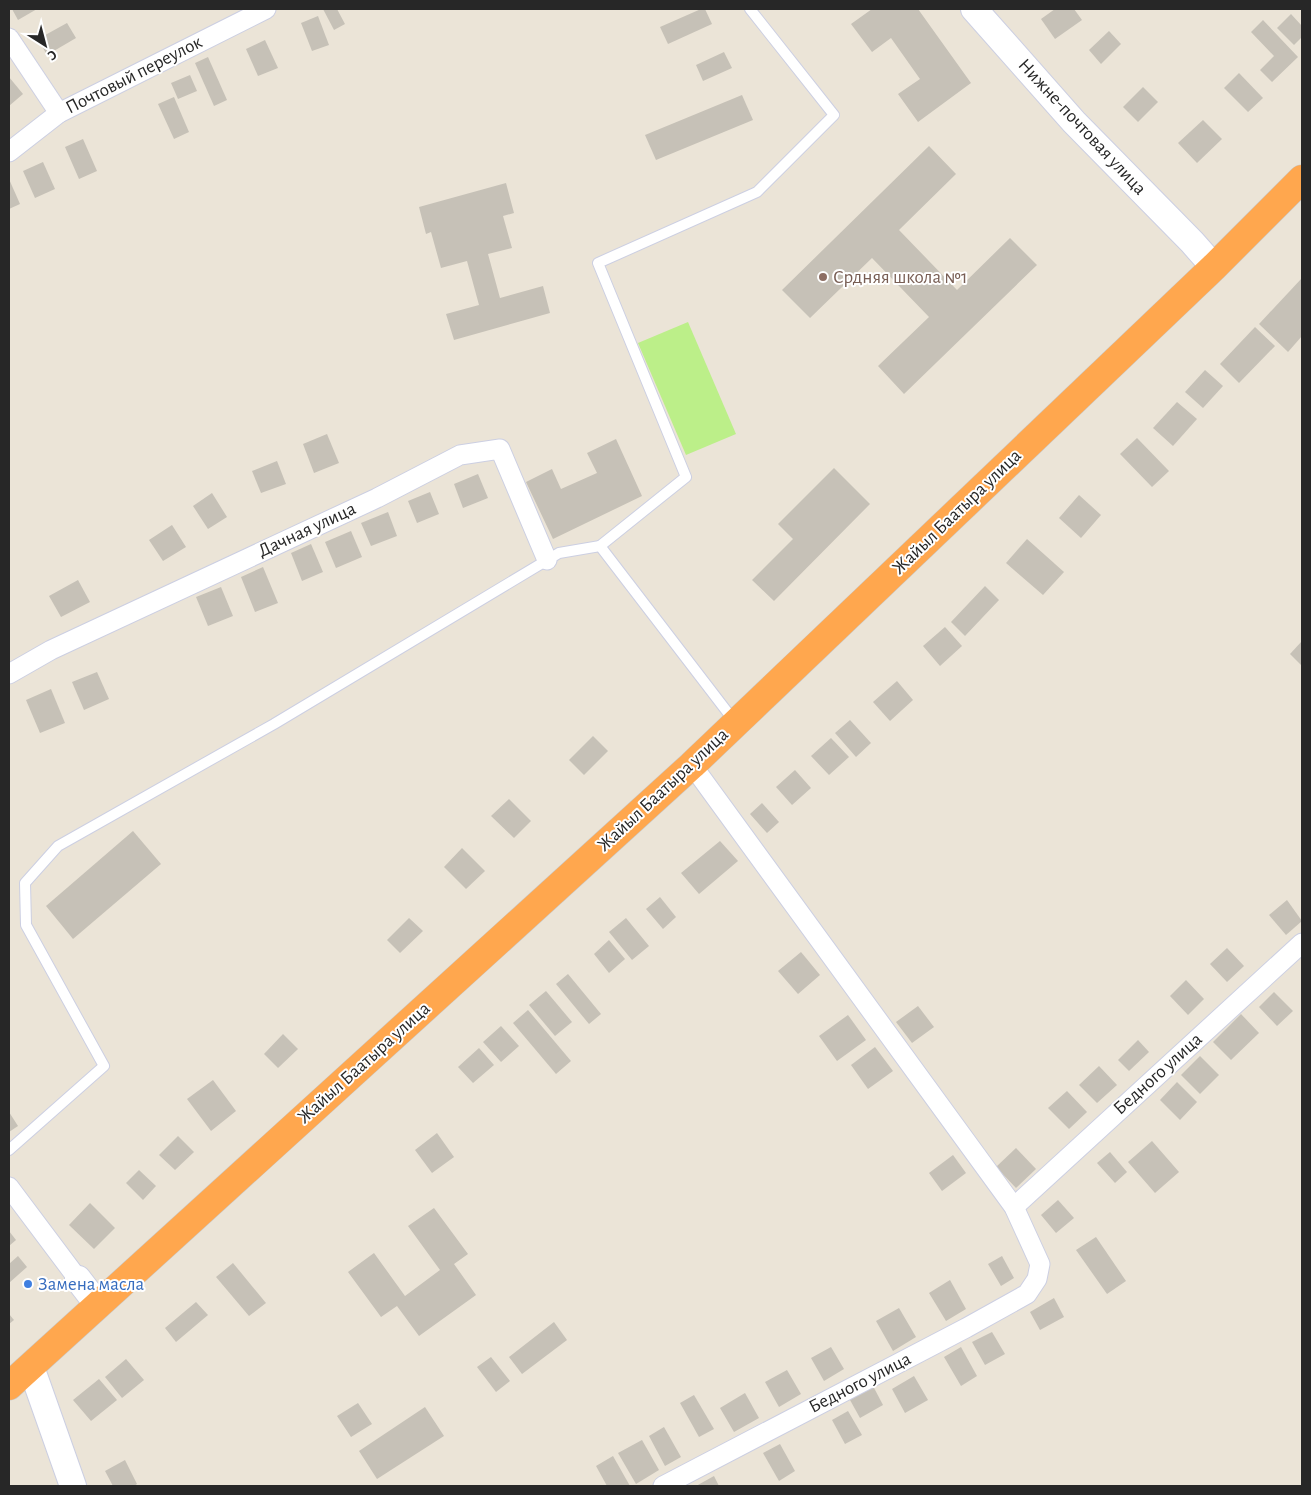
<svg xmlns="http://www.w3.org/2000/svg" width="1311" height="1495" viewBox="0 0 1311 1495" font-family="'Alegreya Sans',sans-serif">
  <rect width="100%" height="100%" fill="#ebe4d7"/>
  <path fill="#bcef89" d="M688,322L736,434L686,455L638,343Z"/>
  <g fill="#c6c1b7">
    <path d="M12,9H37L18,20Z"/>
    <path d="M323,9H337L345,24L334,30Z"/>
    <path d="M701,9H705L712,24L668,44L660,27Z"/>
    <path d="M872,9H918L971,83L918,122L898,94L920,79L891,38L872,52L851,24Z"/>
    <path d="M1055,9H1074L1082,20L1055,39L1041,19Z"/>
    <path d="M1291,14L1302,26V37L1294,45L1277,28Z"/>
    <path d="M318,16L329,45L312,51L301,23Z"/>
    <path d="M1263,20L1298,57L1272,82L1260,70L1274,56L1251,32Z"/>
    <path d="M67,23L76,38L47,55L38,39Z"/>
    <path d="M1109,31L1121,44L1101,64L1089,50Z"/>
    <path d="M265,40L278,68L258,76L246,49Z"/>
    <path d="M724,52L732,68L703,81L696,65Z"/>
    <path d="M208,57L227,100L214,106L195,63Z"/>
    <path d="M1239,73L1263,98L1248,112L1224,88Z"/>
    <path d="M190,75L197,91L178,99L171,83Z"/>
    <path d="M9,77L23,94L9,106Z"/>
    <path d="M1143,87L1158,102L1138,122L1123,107Z"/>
    <path d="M742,95L753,120L656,160L645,135Z"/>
    <path d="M174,97L189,132L174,139L158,104Z"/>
    <path d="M1203,120L1222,139L1197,163L1178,143Z"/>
    <path d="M83,139L97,171L79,179L65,147Z"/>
    <path d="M929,146L956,174L899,230L957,290L1010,238L1037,265L904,394L878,366L929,317L872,258L810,318L782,290Z"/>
    <path d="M43,162L55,189L35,198L23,171Z"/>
    <path d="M9,179L20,204L9,209Z"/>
    <path d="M506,183L514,213L503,216L512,248L488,254L500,298L543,286L550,313L454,340L446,314L479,305L467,261L441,268L431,232L426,234L419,207Z"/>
    <path d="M1302,278V336L1288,352L1259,324Z"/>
    <path d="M1255,327L1275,346L1239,383L1220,364Z"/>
    <path d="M1205,370L1223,386L1203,408L1185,392Z"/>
    <path d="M1177,402L1197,419L1173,446L1153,428Z"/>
    <path d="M327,434L339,463L314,473L303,444Z"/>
    <path d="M1137,438L1169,471L1152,487L1120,454Z"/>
    <path d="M616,439L642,496L553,539L526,482L552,469L561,489L597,473L587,453Z"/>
    <path d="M277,461L286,484L261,493L252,471Z"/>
    <path d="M834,468L870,504L774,601L752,580L793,539L778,524Z"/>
    <path d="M478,474L488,498L463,508L454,484Z"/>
    <path d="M430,492L439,514L417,523L408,501Z"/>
    <path d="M212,493L227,517L208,529L193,506Z"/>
    <path d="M1079,495L1101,515L1081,538L1059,518Z"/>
    <path d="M388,512L397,536L371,546L361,523Z"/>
    <path d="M172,525L186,547L163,561L149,540Z"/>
    <path d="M351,531L362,557L336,568L325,542Z"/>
    <path d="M1027,539L1064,572L1043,595L1006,563Z"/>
    <path d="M311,544L323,572L302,581L291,553Z"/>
    <path d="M263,567L278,603L255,612L241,577Z"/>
    <path d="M78,580L90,602L61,617L49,596Z"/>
    <path d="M985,586L999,600L965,636L951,622Z"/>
    <path d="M221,587L233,616L208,626L196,597Z"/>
    <path d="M945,627L962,646L940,666L923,646Z"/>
    <path d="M1302,641V666L1290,654Z"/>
    <path d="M97,672L109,699L84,710L72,682Z"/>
    <path d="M897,681L913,700L890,721L873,702Z"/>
    <path d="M51,689L65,723L40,733L26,700Z"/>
    <path d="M850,720L871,743L856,757L835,733Z"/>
    <path d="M593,736L608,751L584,775L569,760Z"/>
    <path d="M831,738L849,757L829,775L811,756Z"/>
    <path d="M795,770L811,788L792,805L776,787Z"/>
    <path d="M509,799L531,821L514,838L491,816Z"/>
    <path d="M762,803L779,822L767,833L750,814Z"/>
    <path d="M133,831L161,864L73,939L46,906Z"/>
    <path d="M720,841L738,861L699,894L681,873Z"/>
    <path d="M462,848L485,871L466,889L444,867Z"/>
    <path d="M660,897L676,917L663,929L646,909Z"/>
    <path d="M1287,900L1302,921L1286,935L1269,915Z"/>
    <path d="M409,918L423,931L400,953L387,940Z"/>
    <path d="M626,918L649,946L632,960L609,932Z"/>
    <path d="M609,940L625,959L609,973L594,954Z"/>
    <path d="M1227,948L1244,966L1227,982L1210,964Z"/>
    <path d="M801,952L820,975L798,994L778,971Z"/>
    <path d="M568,974L601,1014L589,1024L556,984Z"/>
    <path d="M1186,980L1204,999L1188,1015L1170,996Z"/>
    <path d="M546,991L572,1022L555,1036L529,1005Z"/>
    <path d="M1274,992L1293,1011L1277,1026L1259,1007Z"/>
    <path d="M918,1006L934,1027L912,1043L896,1022Z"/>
    <path d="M528,1010L571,1061L556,1074L513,1023Z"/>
    <path d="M1241,1014L1259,1033L1231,1060L1213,1042Z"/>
    <path d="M848,1015L866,1040L837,1061L819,1036Z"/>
    <path d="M501,1026L519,1046L501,1062L483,1042Z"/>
    <path d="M283,1034L298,1049L278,1068L264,1054Z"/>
    <path d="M1138,1040L1149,1052L1129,1071L1118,1060Z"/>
    <path d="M875,1047L893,1071L868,1089L851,1065Z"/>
    <path d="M479,1048L494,1065L473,1083L458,1067Z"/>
    <path d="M1200,1056L1219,1075L1200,1094L1181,1075Z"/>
    <path d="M1099,1066L1117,1085L1097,1103L1079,1085Z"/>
    <path d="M213,1080L236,1111L211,1131L187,1099Z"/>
    <path d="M1177,1082L1197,1102L1180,1120L1160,1100Z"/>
    <path d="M1067,1091L1087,1112L1069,1129L1048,1108Z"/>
    <path d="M9,1112L18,1126L9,1132Z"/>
    <path d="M437,1133L454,1157L432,1173L415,1150Z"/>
    <path d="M178,1136L194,1152L175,1170L159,1155Z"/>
    <path d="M1152,1141L1179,1172L1155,1193L1128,1162Z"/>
    <path d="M1016,1148L1036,1169L1016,1188L996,1167Z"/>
    <path d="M1110,1152L1127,1172L1115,1183L1097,1163Z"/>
    <path d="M953,1155L966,1173L942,1191L929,1173Z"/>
    <path d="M139,1170L156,1186L143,1200L126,1183Z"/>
    <path d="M1058,1200L1074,1218L1056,1233L1041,1215Z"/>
    <path d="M90,1203L115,1228L94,1249L69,1225Z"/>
    <path d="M434,1208L468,1254L454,1264L476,1295L419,1336L397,1306L381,1317L348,1272L374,1253L405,1296L440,1270L408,1226Z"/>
    <path d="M9,1231L16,1240L9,1246Z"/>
    <path d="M1096,1237L1126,1281L1107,1294L1076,1250Z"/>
    <path d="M18,1256L27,1267L9,1283V1264Z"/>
    <path d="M1002,1256L1014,1278L1001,1286L988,1264Z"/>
    <path d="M233,1263L266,1303L249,1316L216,1277Z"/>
    <path d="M950,1280L966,1309L946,1321L929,1293Z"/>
    <path d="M1054,1298L1064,1317L1040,1330L1030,1312Z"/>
    <path d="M196,1302L208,1315L176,1342L165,1328Z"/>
    <path d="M899,1308L916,1337L893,1351L876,1321Z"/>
    <path d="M9,1314L14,1320L9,1324Z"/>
    <path d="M554,1322L567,1340L522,1374L509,1357Z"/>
    <path d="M992,1332L1005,1354L985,1365L972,1342Z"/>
    <path d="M831,1347L844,1369L824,1381L811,1358Z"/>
    <path d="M961,1347L977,1376L961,1386L944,1357Z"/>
    <path d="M491,1357L510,1381L496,1392L477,1367Z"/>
    <path d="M126,1359L144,1380L122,1398L105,1377Z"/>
    <path d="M787,1370L801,1394L779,1407L765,1382Z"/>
    <path d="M914,1376L928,1400L905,1413L892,1389Z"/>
    <path d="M99,1379L117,1400L91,1421L73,1400Z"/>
    <path d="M873,1386L883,1405L860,1418L850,1400Z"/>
    <path d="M745,1393L759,1418L734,1432L720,1408Z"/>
    <path d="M694,1395L714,1429L699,1437L680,1403Z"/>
    <path d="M358,1403L372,1424L351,1437L337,1416Z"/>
    <path d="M425,1407L444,1436L377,1479L359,1451Z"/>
    <path d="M848,1411L862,1435L845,1444L832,1420Z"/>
    <path d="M664,1427L681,1457L665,1466L649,1436Z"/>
    <path d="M642,1440L659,1470L636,1484L618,1453Z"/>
    <path d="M780,1444L795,1471L779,1481L763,1453Z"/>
    <path d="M613,1456L630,1486H607L596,1466Z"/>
    <path d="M125,1460L137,1484L134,1486H113L105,1471Z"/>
    <path d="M714,1476L719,1486H696Z"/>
  </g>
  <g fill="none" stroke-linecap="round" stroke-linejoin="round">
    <defs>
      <g id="lane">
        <path d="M600,546L686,477L598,263L757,192L834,115L750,9"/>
        <path d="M9,1150L104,1066L26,925L25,883L58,846L274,724L559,553L600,546L735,722"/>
      </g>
      <g id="street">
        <path d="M9,38L59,113"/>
        <path d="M9,152L59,113L266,9"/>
        <path d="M9,674L51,650L377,498L460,455L500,449L547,560"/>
        <path d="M9,1187L78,1279"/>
        <path d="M1014,1207L1302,943"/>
        <path d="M663,1486L966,1328L1027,1294L1037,1279L1040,1264L1014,1207L692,765"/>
      </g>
      <g id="secondary">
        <path d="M974,9L1074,122L1192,242L1214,267"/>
        <path d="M78,1279L98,1305"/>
        <path d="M31,1367L73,1486"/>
      </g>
      <path id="highway" d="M9,1386L692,765L1214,267L1302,179"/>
    </defs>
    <use href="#lane" stroke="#cccfe2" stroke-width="12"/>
    <use href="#street" stroke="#cccfe2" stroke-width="21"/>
    <use href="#secondary" stroke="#cccfe2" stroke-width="28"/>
    <use href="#highway" stroke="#c7c7c7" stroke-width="29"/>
    <use href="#lane" stroke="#fff" stroke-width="10"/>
    <use href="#street" stroke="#fff" stroke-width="19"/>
    <use href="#secondary" stroke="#fff" stroke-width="26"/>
    <use href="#highway" stroke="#ffa74e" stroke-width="28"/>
  </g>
  <circle fill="#8d6e63" stroke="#fff" stroke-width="2" cx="823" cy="277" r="5"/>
  <circle fill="#3f7fe0" stroke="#fff" stroke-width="2" cx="28" cy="1284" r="5"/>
  <g text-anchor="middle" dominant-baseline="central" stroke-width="4" stroke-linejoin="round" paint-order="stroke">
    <g font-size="19" fill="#272727" stroke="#fff">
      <text transform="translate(134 75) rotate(-27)">Почтовый переулок</text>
      <text transform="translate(1082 127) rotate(47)">Нижне-почтовая улица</text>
      <text transform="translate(957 512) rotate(-44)">Жайыл Баатыра улица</text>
      <text transform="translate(307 530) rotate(-25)">Дачная улица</text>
      <text transform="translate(663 790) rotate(-43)">Жайыл Баатыра улица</text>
      <text transform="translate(364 1063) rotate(-42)">Жайыл Баатыра улица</text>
      <text transform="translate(1158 1074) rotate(-42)">Бедного улица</text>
      <text transform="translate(860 1383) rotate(-27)">Бедного улица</text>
    </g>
    <g font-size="19" fill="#785e54" stroke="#fff" text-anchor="start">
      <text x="833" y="277">Срдняя школа №1</text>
    </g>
    <g font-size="19" fill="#366cbe" stroke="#fff" text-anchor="start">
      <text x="38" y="1284">Замена масла</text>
    </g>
  </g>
  <rect width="1311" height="1495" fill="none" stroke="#272727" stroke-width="20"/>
  <g transform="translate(45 45) rotate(144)" stroke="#ffffff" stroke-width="4" paint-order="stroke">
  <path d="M0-4L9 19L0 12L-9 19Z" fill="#272727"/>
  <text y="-8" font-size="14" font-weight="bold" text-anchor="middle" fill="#272727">С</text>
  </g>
</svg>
